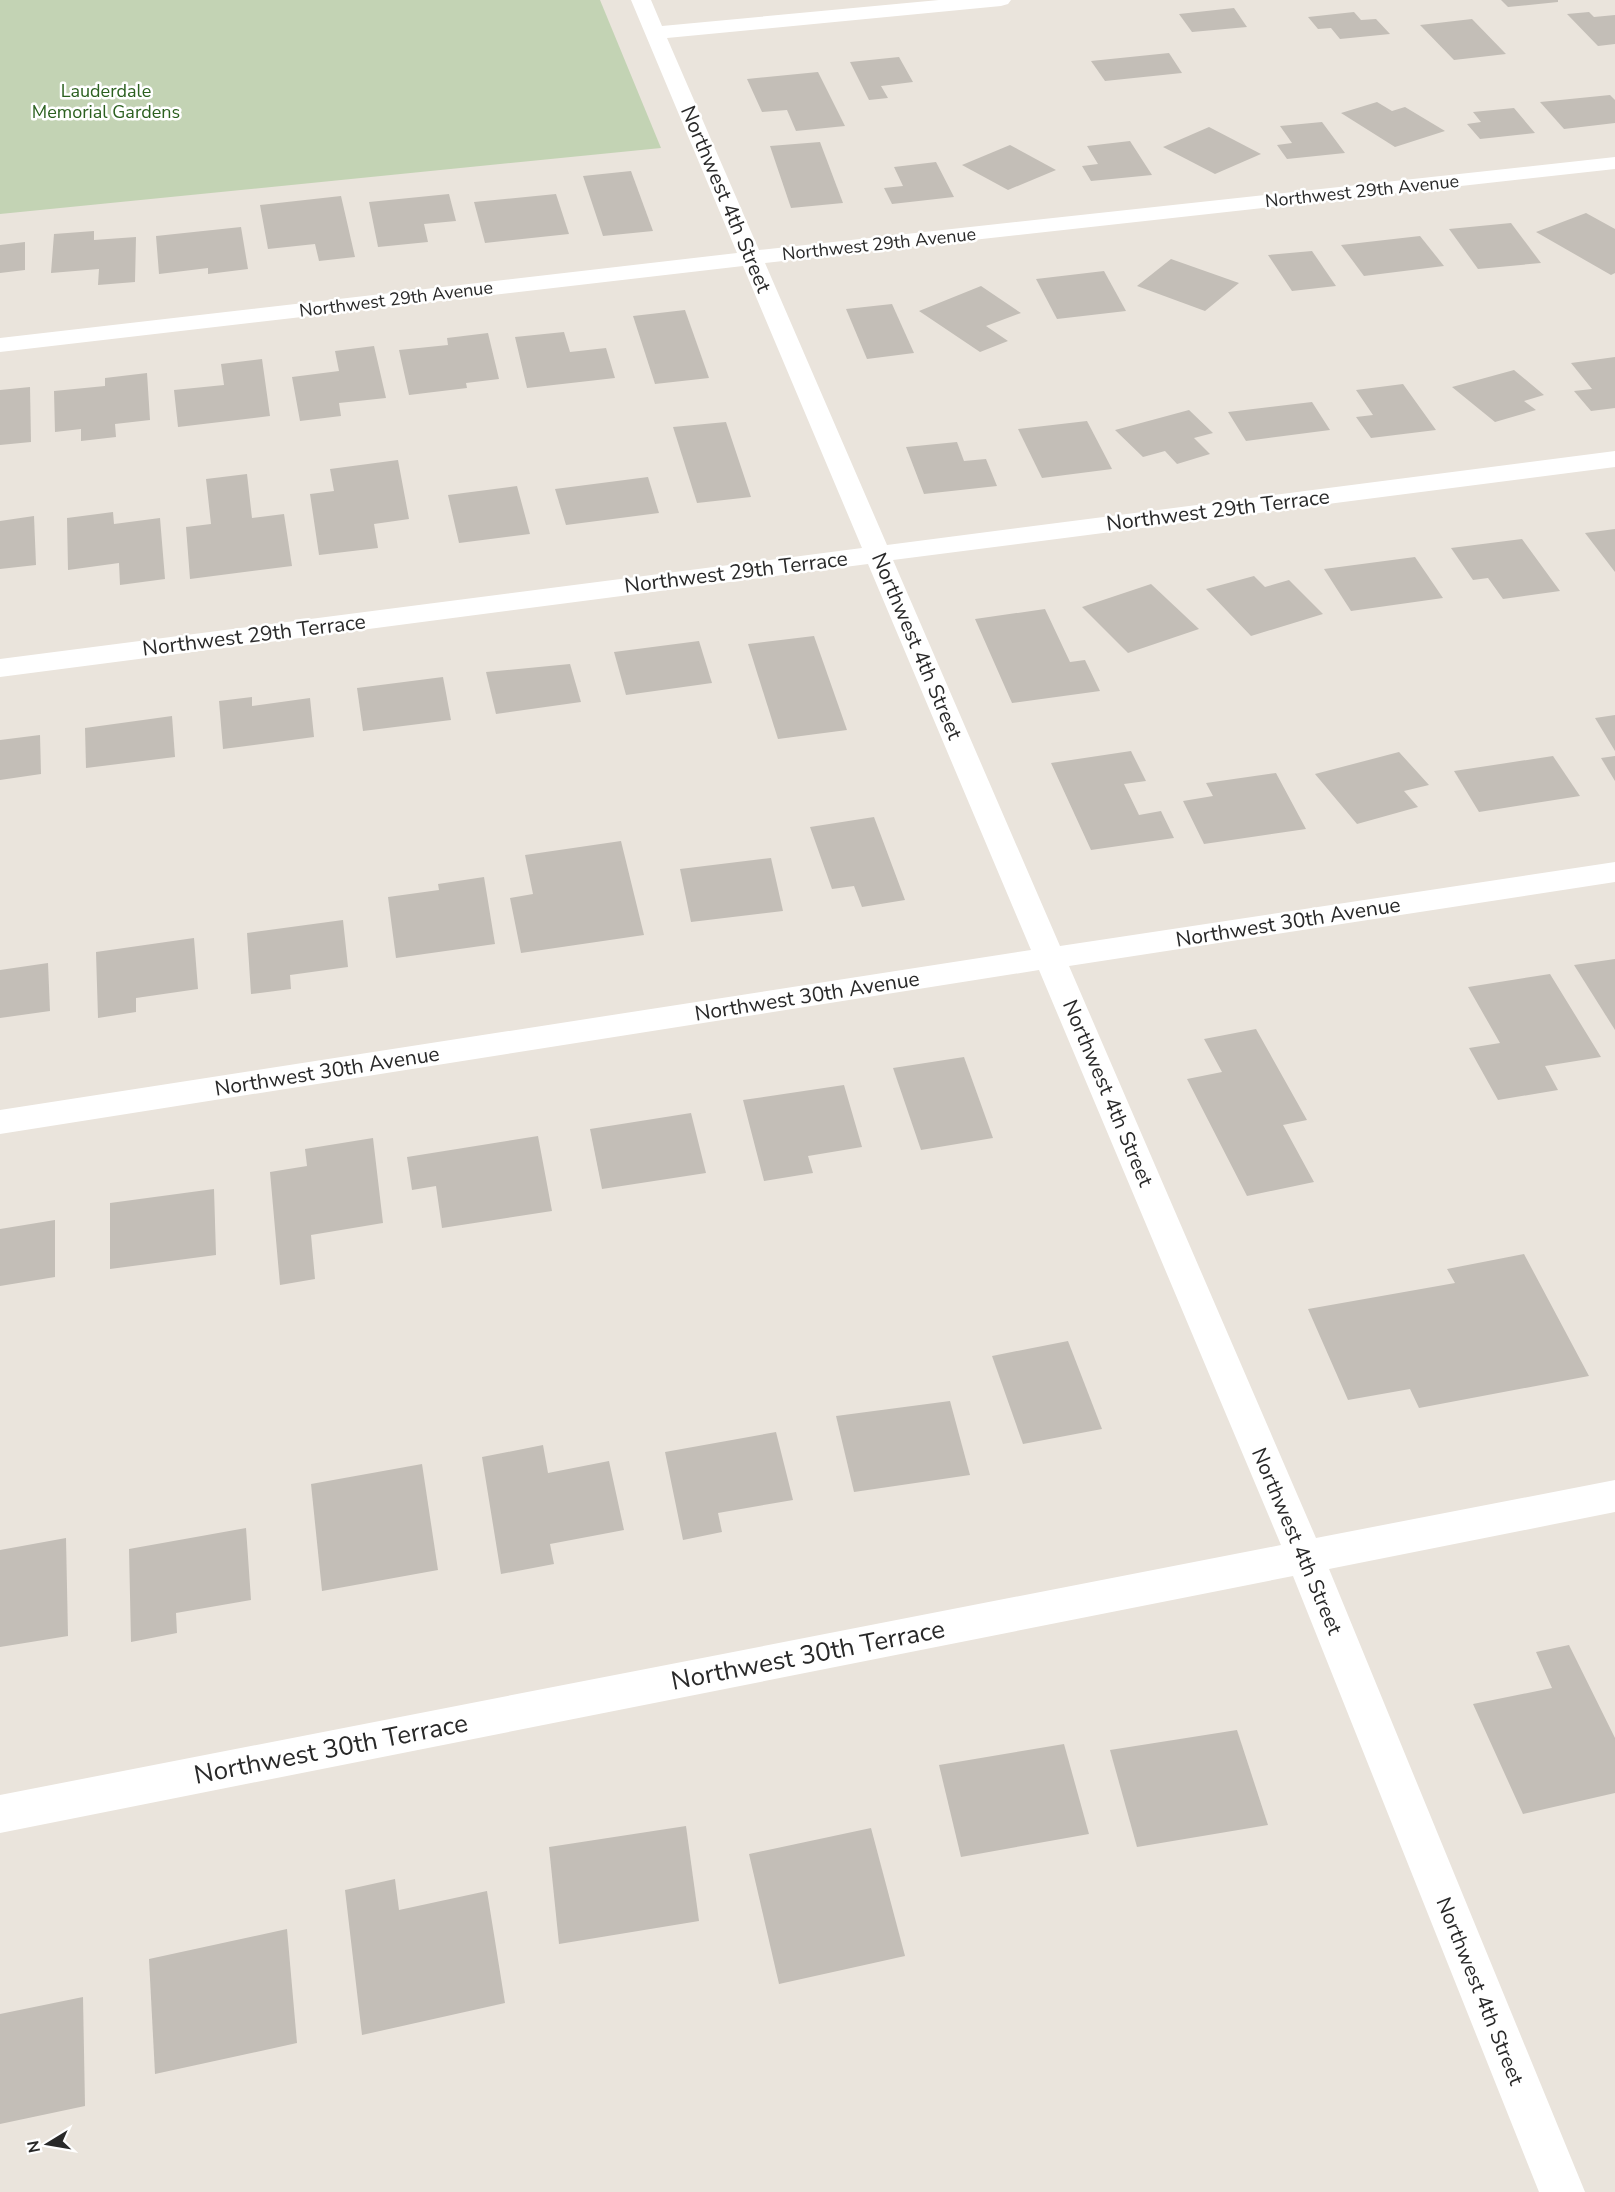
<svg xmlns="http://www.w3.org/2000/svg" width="1615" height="2192" viewBox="0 0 1615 2192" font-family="'Nunito Sans',sans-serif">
  <rect width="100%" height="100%" fill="#eae4dc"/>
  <path fill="#c3d3b4" d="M0,0H600L661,148L0,214Z"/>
  <g fill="#c3beb7">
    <path d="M1501,0H1558V2L1508,7Z"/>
    <path d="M1234,8L1247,27L1192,32L1179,14Z"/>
    <path d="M1354,12L1361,20L1376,19L1390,34L1340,39L1331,28L1318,29L1308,17Z"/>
    <path d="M1589,12L1594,17L1615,15V44L1598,46L1567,14Z"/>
    <path d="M1472,19L1506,54L1454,60L1420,25Z"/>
    <path d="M1169,53L1182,73L1105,81L1091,61Z"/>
    <path d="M899,57L913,82L881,86L888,98L869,100L850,62Z"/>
    <path d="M818,72L845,126L796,131L787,110L762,112L747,79Z"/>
    <path d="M1610,95L1615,100V123L1564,129L1540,102Z"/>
    <path d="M1377,102L1392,111L1405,107L1445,131L1395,147L1341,113Z"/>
    <path d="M1514,108L1535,133L1480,139L1467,124L1481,122L1473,112Z"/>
    <path d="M1322,122L1345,153L1287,159L1277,145L1292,143L1280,126Z"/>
    <path d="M1209,127L1261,154L1215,174L1163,147Z"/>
    <path d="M1130,141L1152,175L1091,181L1082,166L1098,164L1087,146Z"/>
    <path d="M820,142L843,203L791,208L770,146Z"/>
    <path d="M1010,145L1056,170L1008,190L962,165Z"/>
    <path d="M936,162L954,197L892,204L884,188L903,186L894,167Z"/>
    <path d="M631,171L653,231L603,236L583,176Z"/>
    <path d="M449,194L456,221L424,224L428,242L378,247L369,202Z"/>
    <path d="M556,194L569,234L485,243L474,202Z"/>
    <path d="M341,196L355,257L319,261L315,244L268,249L260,205Z"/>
    <path d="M1586,213L1615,229V273L1611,275L1536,232Z"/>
    <path d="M1511,223L1541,263L1478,269L1449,229Z"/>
    <path d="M241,227L248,269L208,274V268L159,274L156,236Z"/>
    <path d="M94,231V240L136,237L135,282L98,285L99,269L51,273L54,234Z"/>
    <path d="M1420,236L1444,266L1364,276L1341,245Z"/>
    <path d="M25,242V270L0,273V245Z"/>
    <path d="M1312,251L1336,286L1292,291L1268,255Z"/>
    <path d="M1171,259L1239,283L1205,311L1137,286Z"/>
    <path d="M1104,271L1126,311L1057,319L1036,279Z"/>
    <path d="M981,286L1021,313L986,326L1008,341L980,352L919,311Z"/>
    <path d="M892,304L914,353L867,359L846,309Z"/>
    <path d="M685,310L709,378L655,384L633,316Z"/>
    <path d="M564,332L570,352L606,348L615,378L527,388L515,337Z"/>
    <path d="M488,333L499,379L466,383L467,388L409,395L399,350L448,345L447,338Z"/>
    <path d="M374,346L386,398L339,403L341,416L300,421L292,377L339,371L335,351Z"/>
    <path d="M1615,357V408L1591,411L1574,391L1592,389L1571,363Z"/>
    <path d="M262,359L270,416L178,427L174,390L224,385L221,364Z"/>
    <path d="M1514,370L1544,395L1524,401L1536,410L1495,422L1452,387Z"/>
    <path d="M147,373L150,420L115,424L116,437L81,441V429L55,432L54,391L105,386V378Z"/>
    <path d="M1403,384L1436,430L1371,438L1356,417L1373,415L1356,390Z"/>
    <path d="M30,387L31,442L0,445V390Z"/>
    <path d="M1312,402L1330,430L1246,441L1228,412Z"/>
    <path d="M1189,410L1213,433L1194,438L1210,454L1177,464L1165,451L1143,457L1115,430Z"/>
    <path d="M1087,421L1112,469L1042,478L1018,429Z"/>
    <path d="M726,422L751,497L697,503L673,427Z"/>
    <path d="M957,442L964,461L986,459L997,486L924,494L906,447Z"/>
    <path d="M398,460L409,519L374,524L378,548L319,555L310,494L334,491L330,469Z"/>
    <path d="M247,474L252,518L284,514L292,566L190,579L186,527L211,524L206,479Z"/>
    <path d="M648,477L659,513L566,525L555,489Z"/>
    <path d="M517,486L530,534L459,543L448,495Z"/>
    <path d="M113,512L114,524L160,518L165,579L120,585L119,563L68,570L67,518Z"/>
    <path d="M34,516L36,565L0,569V521Z"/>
    <path d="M1615,529V572L1585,533Z"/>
    <path d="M1522,539L1560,591L1503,599L1488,578L1473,580L1451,548Z"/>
    <path d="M1415,557L1443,598L1351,611L1324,569Z"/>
    <path d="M1254,576L1265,587L1289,580L1323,614L1251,636L1206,589Z"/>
    <path d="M1151,584L1199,629L1128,653L1082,607Z"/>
    <path d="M1045,609L1070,662L1085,660L1100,691L1012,703L975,619Z"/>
    <path d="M814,636L847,730L778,739L748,644Z"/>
    <path d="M699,641L712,683L626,695L614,652Z"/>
    <path d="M570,664L581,702L496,714L486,672Z"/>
    <path d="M443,677L451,720L363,731L357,688Z"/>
    <path d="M252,697V706L310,698L314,737L223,749L219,701Z"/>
    <path d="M1615,715V751L1595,718Z"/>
    <path d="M172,716L175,757L86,768L85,728Z"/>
    <path d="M40,735L41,774L0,780V740Z"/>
    <path d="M1131,751L1146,781L1124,784L1139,815L1161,811L1174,838L1091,850L1051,763Z"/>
    <path d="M1399,752L1429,785L1404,791L1418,807L1357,824L1315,774Z"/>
    <path d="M1553,756L1580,796L1479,812L1454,771Z"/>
    <path d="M1615,756V781L1601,758Z"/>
    <path d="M1276,773L1306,829L1204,844L1183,801L1213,796L1206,783Z"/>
    <path d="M874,817L905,900L862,907L854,886L832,889L810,827Z"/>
    <path d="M621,841L644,935L521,953L510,898L533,894L525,855Z"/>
    <path d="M771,858L783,911L691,922L680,869Z"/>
    <path d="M484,877L495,944L396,958L388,897L439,890L438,884Z"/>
    <path d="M343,920L348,967L290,975L291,989L251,994L247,933Z"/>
    <path d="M194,938L198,989L136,998V1012L98,1018L96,952Z"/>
    <path d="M1615,959V1030L1574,965Z"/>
    <path d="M48,963L50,1011L0,1018V970Z"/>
    <path d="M1550,974L1601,1057L1545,1066L1558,1090L1498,1100L1469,1048L1500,1043L1468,987Z"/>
    <path d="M1256,1029L1307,1120L1283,1125L1314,1182L1247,1196L1187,1079L1222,1072L1204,1039Z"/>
    <path d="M964,1057L993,1138L921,1150L893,1068Z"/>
    <path d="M844,1085L862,1147L808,1156L813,1173L764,1181L743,1100Z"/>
    <path d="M691,1113L706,1173L602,1189L590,1129Z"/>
    <path d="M538,1136L552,1211L442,1228L436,1186L412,1190L407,1157Z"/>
    <path d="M373,1138L383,1223L311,1235L315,1279L280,1285L270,1172L307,1166L305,1149Z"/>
    <path d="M214,1189L216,1255L110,1269V1203Z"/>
    <path d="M55,1220V1277L0,1286V1229Z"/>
    <path d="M1524,1254L1589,1376L1419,1408L1410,1389L1348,1400L1308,1309L1455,1283L1447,1269Z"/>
    <path d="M1068,1341L1102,1429L1023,1444L992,1356Z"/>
    <path d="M950,1401L970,1475L854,1492L836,1416Z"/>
    <path d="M776,1432L793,1500L718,1513L722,1532L683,1540L665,1452Z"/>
    <path d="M543,1445L548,1473L609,1461L624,1530L550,1544L554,1564L501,1574L482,1457Z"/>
    <path d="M422,1464L438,1570L322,1591L311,1484Z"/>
    <path d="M246,1528L251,1600L176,1613L177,1633L131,1642L129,1549Z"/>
    <path d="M66,1538L68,1636L0,1647V1550Z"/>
    <path d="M1569,1645L1615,1738V1793L1523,1814L1473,1704L1552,1688L1536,1652Z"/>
    <path d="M1237,1730L1268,1825L1137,1847L1110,1750Z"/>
    <path d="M1064,1744L1089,1834L961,1857L939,1765Z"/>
    <path d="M686,1826L699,1921L559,1944L549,1847Z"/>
    <path d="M871,1828L905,1956L779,1984L749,1854Z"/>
    <path d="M395,1879L399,1910L487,1891L505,2003L362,2035L345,1890Z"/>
    <path d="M287,1929L297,2043L155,2074L149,1959Z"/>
    <path d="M83,1997L85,2106L0,2124V2014Z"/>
  </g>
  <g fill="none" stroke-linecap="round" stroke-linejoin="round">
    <path fill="#fff" fill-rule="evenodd" d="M631,0H651L662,26L939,0H1011L1008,4L1001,6L667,38L759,250L1615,157V169L765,263L887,545L1615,451V467L893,560L1060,946L1615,862V882L1069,966L1316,1538L1615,1480V1512L1329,1569L1585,2192H1539L1293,1576L0,1833V1795L1281,1545L1039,970L0,1134V1110L1031,950L868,564L0,677V659L862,548L743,266L0,352V338L737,253Z"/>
  </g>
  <g text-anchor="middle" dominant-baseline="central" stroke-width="5" stroke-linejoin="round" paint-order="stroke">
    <g font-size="18" fill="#2b601f" stroke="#fff">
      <text x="106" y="91">Lauderdale<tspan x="106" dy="21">Memorial Gardens</tspan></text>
    </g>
    <g font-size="18" fill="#292929" stroke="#fff">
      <text transform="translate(1362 191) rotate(-6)">Northwest 29th Avenue</text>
      <text transform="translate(879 244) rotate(-6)">Northwest 29th Avenue</text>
      <text transform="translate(396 299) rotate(-7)">Northwest 29th Avenue</text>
    </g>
    <g font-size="21" fill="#292929" stroke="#fff">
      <text transform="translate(726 199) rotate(67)">Northwest 4th Street</text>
      <text transform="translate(1218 510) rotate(-7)">Northwest 29th Terrace</text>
      <text transform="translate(736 572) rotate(-7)">Northwest 29th Terrace</text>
      <text transform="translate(254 635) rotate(-7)">Northwest 29th Terrace</text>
      <text transform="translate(917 646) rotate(67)">Northwest 4th Street</text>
      <text transform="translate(1288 922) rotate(-9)">Northwest 30th Avenue</text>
      <text transform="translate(807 996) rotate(-9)">Northwest 30th Avenue</text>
      <text transform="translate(327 1071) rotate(-9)">Northwest 30th Avenue</text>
      <text transform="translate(1108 1093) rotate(67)">Northwest 4th Street</text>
      <text transform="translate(1297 1541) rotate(67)">Northwest 4th Street</text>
      <text transform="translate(1480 1991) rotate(68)">Northwest 4th Street</text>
    </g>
    <g font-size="26" fill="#292929" stroke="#fff">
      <text transform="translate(808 1655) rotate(-11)">Northwest 30th Terrace</text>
      <text transform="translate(331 1749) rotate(-11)">Northwest 30th Terrace</text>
    </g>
  </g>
  <g transform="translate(48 2144) rotate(259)" stroke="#ffffff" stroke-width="4.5" paint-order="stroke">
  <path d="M0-4.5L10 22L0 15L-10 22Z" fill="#292929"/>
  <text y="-9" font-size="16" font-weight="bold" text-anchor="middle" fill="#292929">N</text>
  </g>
</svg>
